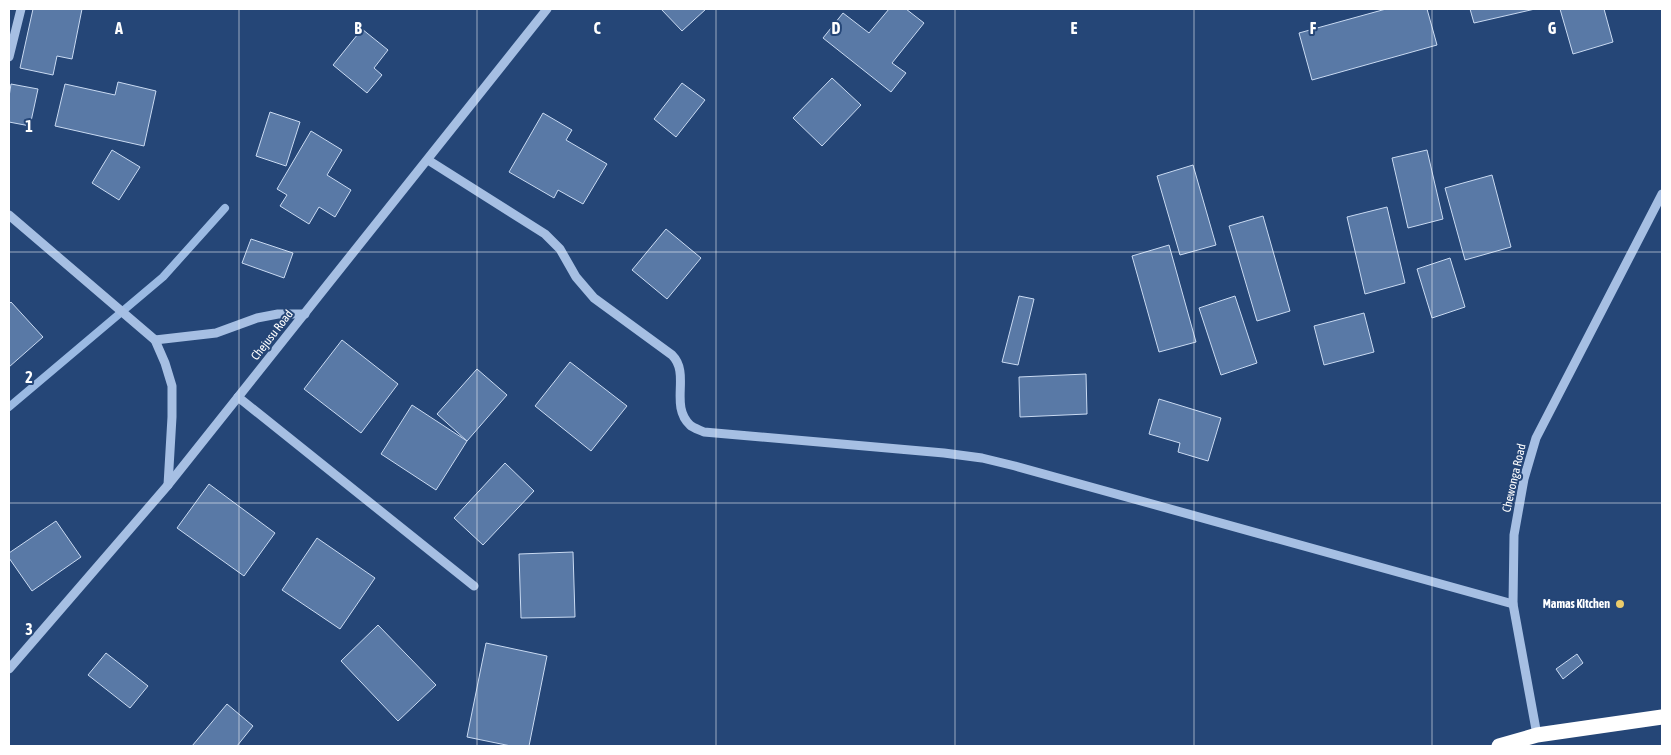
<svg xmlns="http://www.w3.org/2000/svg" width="1671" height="755" viewBox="0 0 1671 755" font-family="'Asap Condensed',sans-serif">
  <rect width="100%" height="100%" fill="#254677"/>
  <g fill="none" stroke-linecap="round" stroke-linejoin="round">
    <path stroke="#9bbae3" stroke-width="8" d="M9,407L163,277L225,208"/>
  </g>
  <g fill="#5979a6" stroke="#c9daf2">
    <path d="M33,9H82L72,59L57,56L53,75L20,68Z"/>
    <path d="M661,9H706L682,31Z"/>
    <path d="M889,9H906L924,23L892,63L906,73L891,92L823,38L843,13L869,33Z"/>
    <path d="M1386,9H1427L1437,45L1312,80L1299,33Z"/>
    <path d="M1470,9H1535L1474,23Z"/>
    <path d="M1560,9H1604L1613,42L1573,54Z"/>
    <path d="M362,29L388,50L374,68L382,75L367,93L333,65Z"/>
    <path d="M832,78L861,105L822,146L793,118Z"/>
    <path d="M118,82L156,91L144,146L55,126L65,84L115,95Z"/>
    <path d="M682,83L705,100L676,137L654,119Z"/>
    <path d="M11,84L38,89L30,126L9,122V97Z"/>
    <path d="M270,112L300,122L286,166L256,156Z"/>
    <path d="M543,113L572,130L566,140L607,164L583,204L558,190L554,198L509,172Z"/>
    <path d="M311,131L342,150L327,175L351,190L335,217L319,207L309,224L280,206L287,195L277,189Z"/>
    <path d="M112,150L140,167L119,200L92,183Z"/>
    <path d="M1427,150L1443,219L1408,228L1392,158Z"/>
    <path d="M1193,165L1216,245L1180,255L1157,176Z"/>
    <path d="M1492,175L1511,247L1465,260L1445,188Z"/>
    <path d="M1387,207L1405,283L1365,294L1347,217Z"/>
    <path d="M1263,216L1290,311L1257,321L1229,226Z"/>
    <path d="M666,229L701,258L667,299L632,270Z"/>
    <path d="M251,239L293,253L284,278L242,263Z"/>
    <path d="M1169,245L1196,342L1159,352L1132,256Z"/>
    <path d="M1450,258L1465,307L1432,318L1417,269Z"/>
    <path d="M1019,296L1034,299L1018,365L1002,362Z"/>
    <path d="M1235,296L1257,363L1221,375L1199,308Z"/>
    <path d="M11,302L43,337L9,367V304Z"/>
    <path d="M1364,313L1374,352L1324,365L1314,326Z"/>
    <path d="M342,340L398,384L361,433L304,389Z"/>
    <path d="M570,362L627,406L591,451L535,406Z"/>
    <path d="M477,369L507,395L467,441L437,414Z"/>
    <path d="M1086,374L1087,414L1020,417L1019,377Z"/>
    <path d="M1159,399L1221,418L1208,461L1178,452L1180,443L1149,434Z"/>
    <path d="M412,405L467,441L436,490L381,454Z"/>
    <path d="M505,463L534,491L483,545L454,518Z"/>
    <path d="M209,484L275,533L244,576L177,528Z"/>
    <path d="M56,521L81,557L32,591L9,558V553Z"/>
    <path d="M317,538L375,578L340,629L282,590Z"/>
    <path d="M573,552L575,617L521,618L519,554Z"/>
    <path d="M378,625L436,685L398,721L341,661Z"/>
    <path d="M486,643L547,656L529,746H511L467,737Z"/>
    <path d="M106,653L148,686L130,708L88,675Z"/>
    <path d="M1577,654L1583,663L1563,679L1556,669Z"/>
    <path d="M227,704L253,726L237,746H192Z"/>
  </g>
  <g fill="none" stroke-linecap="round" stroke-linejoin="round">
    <g stroke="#a6bfe3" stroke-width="9">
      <path d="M9,57L21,9"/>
      <path d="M428,160L545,234L560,249L576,277L594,298L672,355C691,374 669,405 690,425C693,428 700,430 704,432L944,453L982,458L1015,466L1513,604"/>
      <path d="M9,215L155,340L165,363L172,386V417L168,485"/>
      <path d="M155,340L216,333L257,318L278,314H305"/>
      <path d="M238,397L474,586"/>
      <path d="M9,669L168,485L547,9"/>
      <path d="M1537,735L1513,604L1514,535L1524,479L1536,438L1662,194"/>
    </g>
    <path stroke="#fff" stroke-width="15" d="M1499,746L1537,735L1662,717"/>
  </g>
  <path fill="none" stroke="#fff" stroke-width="1" stroke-opacity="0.55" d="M239,9V746M477,9V746M716,9V746M955,9V746M1194,9V746M1432,9V746M9,252H1662M9,503H1662"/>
  <circle fill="#eccc6b" stroke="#254677" stroke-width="2" cx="1620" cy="604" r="5"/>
  <g text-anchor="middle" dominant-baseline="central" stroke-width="4" stroke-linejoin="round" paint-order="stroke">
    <g font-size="12" fill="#fff" stroke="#254677">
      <text transform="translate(272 335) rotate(-52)">Chejusu Road</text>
      <text transform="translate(1514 478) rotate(-77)">Chewonga Road</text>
    </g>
    <g font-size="12" font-weight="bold" fill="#fff" stroke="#254677" text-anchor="end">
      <text x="1610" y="604">Mamas Kitchen</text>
    </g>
  </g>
  <g font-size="16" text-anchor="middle" font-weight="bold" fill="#fff" stroke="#254677" stroke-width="4" stroke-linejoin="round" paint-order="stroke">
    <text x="119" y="34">A</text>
    <text x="358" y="34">B</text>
    <text x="597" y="34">C</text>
    <text x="836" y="34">D</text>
    <text x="1074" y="34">E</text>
    <text x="1313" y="34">F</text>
    <text x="1552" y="34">G</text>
    <text x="29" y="132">1</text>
    <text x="29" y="383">2</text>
    <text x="29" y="635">3</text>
  </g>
  <rect width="1671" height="755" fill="none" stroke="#ffffff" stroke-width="20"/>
</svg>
